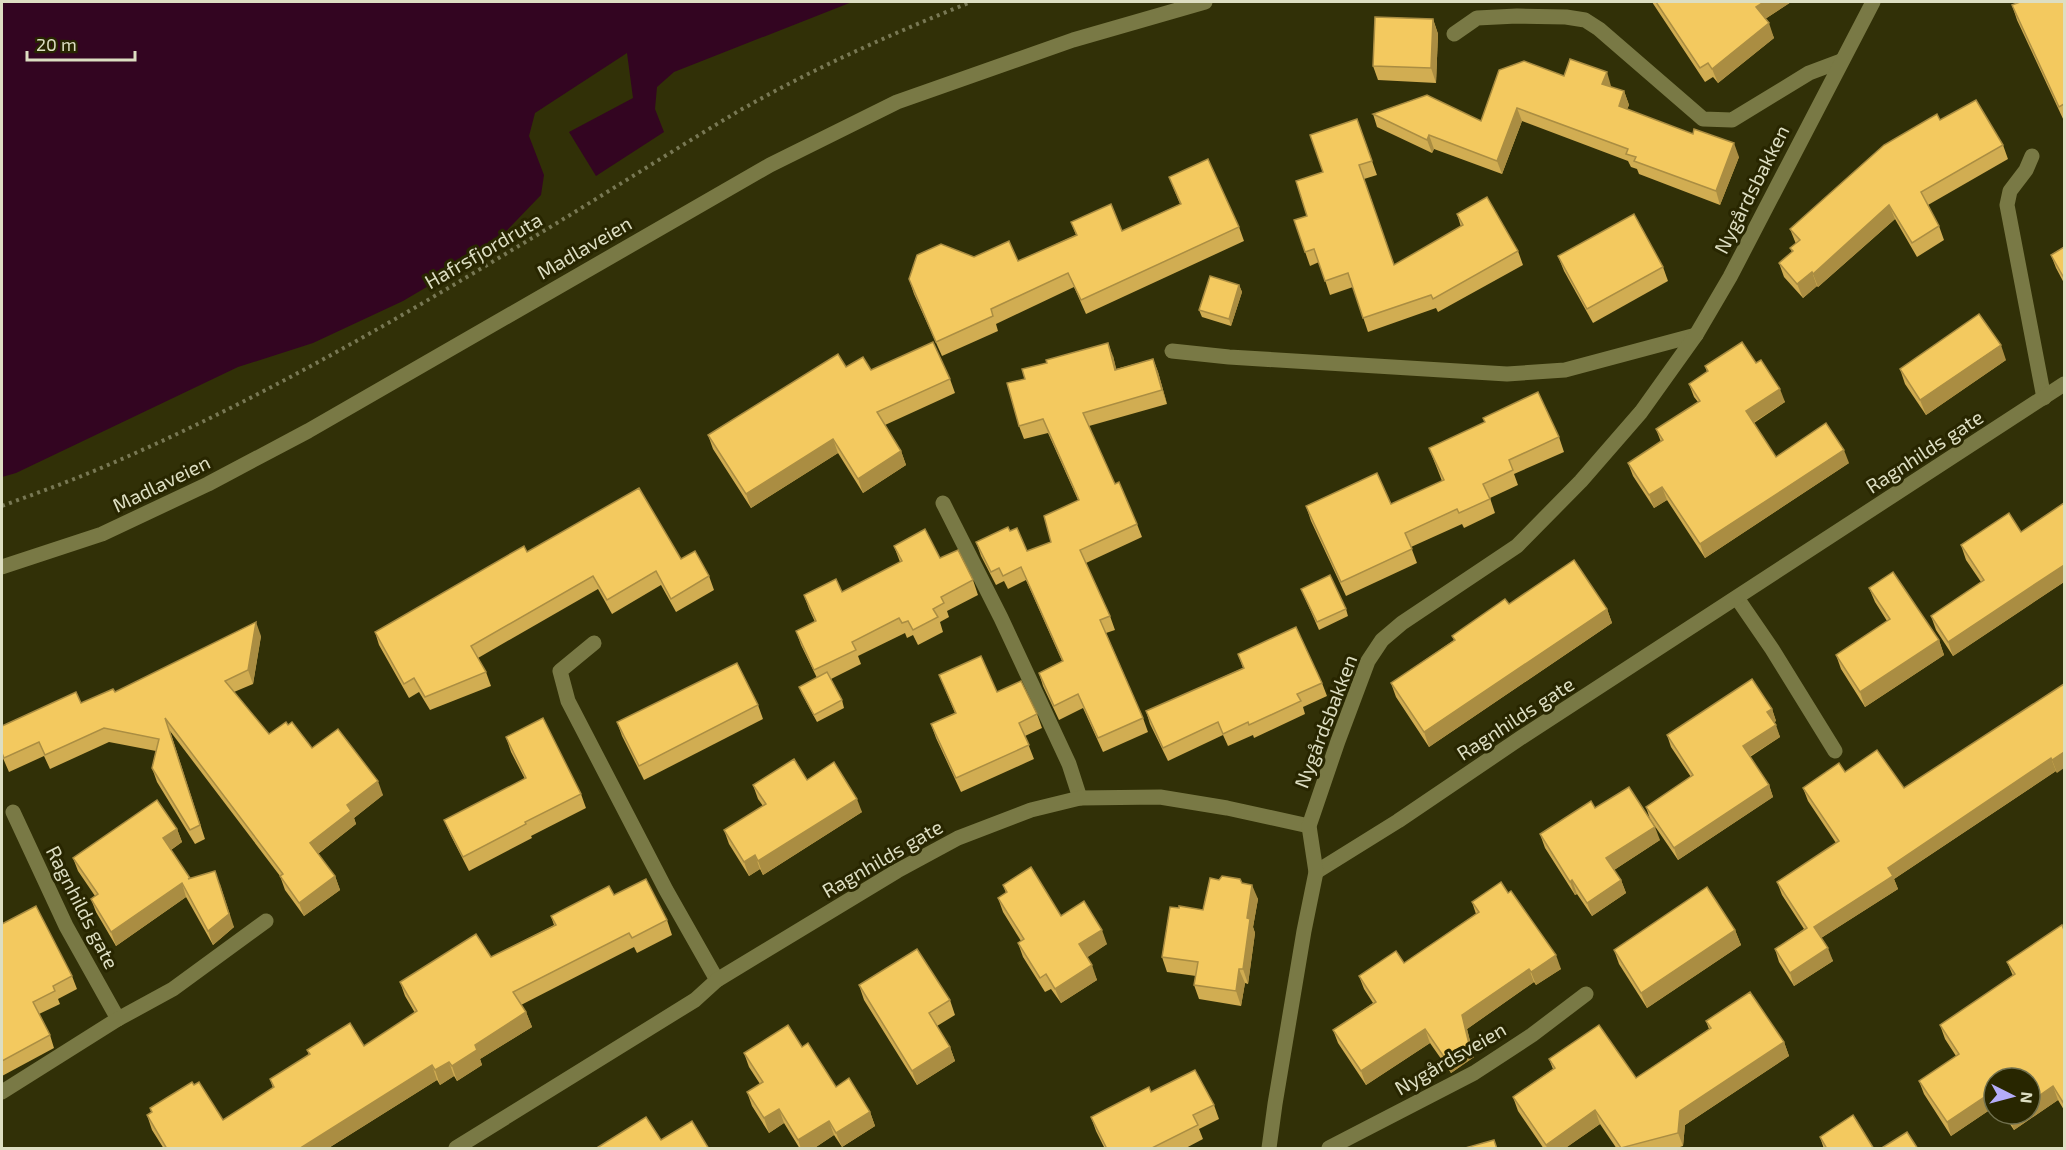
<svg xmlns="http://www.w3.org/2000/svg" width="2066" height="1150" viewBox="0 0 2066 1150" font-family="'Exo 2',sans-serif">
  <rect width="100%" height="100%" fill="#313007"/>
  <path fill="#330521" d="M2,2H852L674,72L657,87L655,109L664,132L596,176L569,132L633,98L627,53L535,113L529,136L544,175L541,195L486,252L403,301L313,343L238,367L16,473L2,477Z"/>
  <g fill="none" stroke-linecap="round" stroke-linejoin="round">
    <path stroke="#787854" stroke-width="4" stroke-dasharray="3 4.5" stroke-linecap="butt" d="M2,506C31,495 60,485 89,473C236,412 376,332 512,250C588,205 662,157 737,112C812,69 891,34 971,2"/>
    <g stroke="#797945" stroke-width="15">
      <path d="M2032,156L2026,170L2010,191L2007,205L2044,398"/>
      <path d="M1737,598L1772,649L1835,751"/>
    </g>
    <g stroke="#797945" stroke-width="15">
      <path d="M1454,34L1477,18L1517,16L1566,17L1585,20L1599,29L1703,119L1732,120L1809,73L1841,61"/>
      <path d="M1172,351L1229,357L1507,374L1565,370L1696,335"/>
      <path d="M943,503L1001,618L1069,764L1080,798"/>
      <path d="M594,643L560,671L568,701L666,890L717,980"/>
      <path d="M13,812L66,926L118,1019"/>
      <path d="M1316,872L1398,821L1522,737L2064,384"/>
      <path d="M2,1092L118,1019L173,989L266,921"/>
      <path d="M456,1148L695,1000L717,980L897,871L958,838L1031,810L1080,798L1160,797L1227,808L1309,826"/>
      <path d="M1269,1148L1275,1104L1304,931L1316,872L1309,826L1338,741L1368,661L1382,640L1402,623L1517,546L1581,481L1641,412L1696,335L1730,277L1873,2"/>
      <path d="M1329,1148L1474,1073L1532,1035L1586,994"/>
    </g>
    <path stroke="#797945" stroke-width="15" d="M2,567L102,534L208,484L308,431L770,165L897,102L1073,40L1205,2"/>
  </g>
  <g fill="#d1ad52">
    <path d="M1652,2H1791L1765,19L1774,38L1718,83L1713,77L1705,82Z"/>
    <path d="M2064,2V121L2017,20L2012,5Z"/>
    <path d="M1433,19L1438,34L1436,83L1378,80L1373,66Z"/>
    <path d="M1564,76L1611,86V87L1624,91L1629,105L1627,109L1739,157L1720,205L1639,174L1637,169L1631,167L1628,161L1522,121L1502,174L1434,149L1432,153L1377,127L1373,114L1481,121Z"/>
    <path d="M1357,119L1377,175L1364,179L1394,265L1461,227L1457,214L1518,251L1523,265L1438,312L1436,308L1368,332L1353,287L1330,295L1319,262L1310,266L1294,220L1307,216L1323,172Z"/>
    <path d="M1940,120L2003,145L2008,159L1928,205L1939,226L1944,240L1917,257L1895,219L1818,287L1817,286L1803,298L1784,277L1779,263L1792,252L1790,248L1796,244L1790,229Z"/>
    <path d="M1169,177L1239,227L1244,241L1086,314L1074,287L996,324L998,331L942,356L914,294L909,279L974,257L1018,261L1076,235L1071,222L1122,231L1180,204Z"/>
    <path d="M2064,247V283L2056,268L2051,255Z"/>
    <path d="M1558,256L1663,267L1668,281L1593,323L1564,271Z"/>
    <path d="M1239,285L1242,292L1231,326L1202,317L1199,310Z"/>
    <path d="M1113,356L1116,369L1153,359L1158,372L1167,404L1089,426L1115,484L1137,524L1142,537L1086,563L1110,616L1115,630L1106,633L1143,718L1148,732L1103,752L1083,708L1059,720L1043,686L1039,673L1062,661L1026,580L1008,589L1004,581L996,585L981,556L976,542L1010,531L1027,551L1051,542L1078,500L1048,433L1024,439L1019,426L1025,379Z"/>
    <path d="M2006,360L1926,415L1905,384L1900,369Z"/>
    <path d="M1756,363L1785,402L1754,423L1776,457L1849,463L1705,558L1667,500L1654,508L1633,476L1628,463L1661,442L1656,429L1698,402L1694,397L1689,384L1707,372L1705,366Z"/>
    <path d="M846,367L950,379L955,393L885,425L901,451L906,465L863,493L838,453L751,508L713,449L708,435Z"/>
    <path d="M1559,437L1564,452L1514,474L1518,485L1490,498L1495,513L1464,528L1462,524L1411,547L1417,563L1346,596L1311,521L1306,506L1391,504L1442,481L1429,448Z"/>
    <path d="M2064,503V582L1953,656L1936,630L1931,616L1981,582L1966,560L1961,545L2021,532Z"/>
    <path d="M894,546L940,558L973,580L978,595L947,611L949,617L940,622L943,632L918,645L913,635L907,638L905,633L858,656L861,664L831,679L842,700L844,708L817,722L802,694L799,687L817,678L801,645L796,631L815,622L809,609L804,595L842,592L900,562Z"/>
    <path d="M527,552L681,559L709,576L714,590L676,612L661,585L612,614L598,589L478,658L486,672L491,686L430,710L419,692L409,698L379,645L375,632Z"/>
    <path d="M1869,588L1939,640L1944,655L1865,707L1841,669L1836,655L1887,621L1875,602Z"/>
    <path d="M1301,589L1346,609L1348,616L1319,630Z"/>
    <path d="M1509,604L1607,609L1612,623L1429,747L1396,697L1391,683L1454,640L1452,636Z"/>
    <path d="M261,636L253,684L234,692L269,734L312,748L383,795L354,818L356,824L318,854L335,876L340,890L304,916L285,890L280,876L170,731L205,839L195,844L157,782L152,768L156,751L109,742L50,769L44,756L9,772L2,756V726L81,703L115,692Z"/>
    <path d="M1238,654L1322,683L1327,696L1303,707L1305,714L1254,738L1253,735L1228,746L1223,735L1168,761L1150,724L1146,711L1243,668Z"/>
    <path d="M939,675L997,692L1037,714L1042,728L1025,736L1034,759L961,792L936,738L931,724L955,713Z"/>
    <path d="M2064,684L2057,773L2056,771L1894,879L1898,889L1821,938L1833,961L1794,986L1779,962L1775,949L1804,929L1782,895L1777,882L1836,843L1808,801L1803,788L1845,772L1904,788Z"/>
    <path d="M758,705L763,719L644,780L622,736L617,722Z"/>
    <path d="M1772,709L1776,721L1774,722L1780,737L1750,757L1769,785L1773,797L1678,860L1650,819L1646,807L1691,777L1671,747L1667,735Z"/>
    <path d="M506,737L581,794L586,808L531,836L532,838L469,871L450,834L444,820L525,779L511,752Z"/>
    <path d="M807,780L862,812L763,875L760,869L749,876L729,844L724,830L763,806L758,799L753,785Z"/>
    <path d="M1595,808L1660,840L1614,870L1621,880L1626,893L1592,916L1577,894L1575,895L1545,848L1540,834Z"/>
    <path d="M177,829L182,842L171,850L190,878L234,927L213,945L186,897L116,946L96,912L91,899L95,896L78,871L73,858Z"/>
    <path d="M1242,883L1258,899L1253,927L1255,933L1248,984L1245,983L1241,1006L1199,999L1194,985L1196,976L1167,972L1162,957Z"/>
    <path d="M1003,885L1061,916L1107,944L1087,957L1097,980L1061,1003L1051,989L1045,992L1023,957L1018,943L1021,941L1003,912L998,898L1006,893Z"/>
    <path d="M614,895L667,920L672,935L637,953L634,947L521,1005L526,1012L532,1027L480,1059L482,1065L457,1081L454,1076L440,1085L437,1080L327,1149H164L152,1130L147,1115L151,1112L150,1108L223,1120L273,1088L270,1079L309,1055L307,1050L364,1046L415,1013L405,996L400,982L491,957L554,925L551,916Z"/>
    <path d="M1472,902L1561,969L1536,985L1534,982L1467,1029L1474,1057L1451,1073L1430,1043L1366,1085L1338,1043L1333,1030L1373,1003L1364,989L1359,976L1404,963L1476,914Z"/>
    <path d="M2,924L72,976L77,989L58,999L60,1004L39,1014L50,1035L54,1048L2,1076Z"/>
    <path d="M1735,930L1741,945L1647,1008L1619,964L1614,950Z"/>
    <path d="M2064,930V1110L2058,1100L2014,1130L2003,1114H2030L1994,1078V1107L1951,1136L1924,1094L1919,1081L1956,1056L1945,1039L1940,1025L2013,976L2007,962Z"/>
    <path d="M859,985L950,1000L955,1015L937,1026L950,1047L955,1061L917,1085L864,1000Z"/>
    <path d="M1706,1021L1784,1042L1789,1056L1685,1125L1683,1146L1674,1149H1617L1600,1124L1564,1149H1544L1518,1111L1513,1097L1553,1069L1549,1059L1636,1078L1709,1029Z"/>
    <path d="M802,1047L836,1087L870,1112L875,1126L842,1147L834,1135L813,1149H800L784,1123L769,1133L752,1106L747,1092L760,1084L749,1067L744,1053Z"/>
    <path d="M1151,1092L1214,1105L1219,1119L1199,1129L1203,1139L1184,1149H1105L1096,1131L1091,1117Z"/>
    <path d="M1820,1137L1874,1149H1824Z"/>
  </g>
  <g fill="#aa8d42">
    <path d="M1764,2H1791L1762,21L1756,7Z"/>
    <path d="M1433,19L1438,34L1436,83L1431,68Z"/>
    <path d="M1769,23L1774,38L1718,83L1712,69Z"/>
    <path d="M1607,72L1611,86L1607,97L1602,84Z"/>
    <path d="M1624,91L1629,105L1623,119L1619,106Z"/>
    <path d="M1517,108L1522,121L1502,174L1497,161Z"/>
    <path d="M1429,135L1434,149L1432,153L1427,140Z"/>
    <path d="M1734,143L1739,157L1720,205L1716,191Z"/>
    <path d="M1889,205L1895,219L1818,287L1813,274Z"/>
    <path d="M1812,272L1817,286L1803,298L1797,284Z"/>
    <path d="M1239,285L1242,292L1231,326L1229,319Z"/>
    <path d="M1108,343L1113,356L1120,383L1115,370Z"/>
    <path d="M2001,345L2006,360L1926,415L1920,400Z"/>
    <path d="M1153,359L1158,372L1167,404L1162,390Z"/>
    <path d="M1780,389L1785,402L1751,424L1746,411Z"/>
    <path d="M833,439L838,453L751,508L746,494Z"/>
    <path d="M1844,450L1849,463L1705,558L1700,544Z"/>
    <path d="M901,451L906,465L863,493L858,479Z"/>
    <path d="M1662,487L1667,500L1654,508L1649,495Z"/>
    <path d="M2064,565V582L1953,656L1948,642Z"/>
    <path d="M1607,609L1612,623L1429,747L1424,732Z"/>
    <path d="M256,622L261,636L253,684L248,670Z"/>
    <path d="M1939,640L1944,655L1865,707L1860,692Z"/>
    <path d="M1772,709L1776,721L1772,724L1767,712Z"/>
    <path d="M1776,725L1780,737L1747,758L1743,746Z"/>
    <path d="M2064,752V768L2057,773L2052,760Z"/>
    <path d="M2051,758L2056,771L1894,879L1898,889L1818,940L1814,927L1888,868Z"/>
    <path d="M378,781L383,795L354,818L356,824L315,856L310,843L347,805Z"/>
    <path d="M1769,785L1773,797L1678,860L1674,848Z"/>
    <path d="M857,799L862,812L763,875L758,861Z"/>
    <path d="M1655,827L1660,840L1611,872L1606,858Z"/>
    <path d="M177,829L182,842L168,852L163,838Z"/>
    <path d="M755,855L760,869L749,876L744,862Z"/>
    <path d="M335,876L340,890L304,916L299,903Z"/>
    <path d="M1572,880L1577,894L1575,895L1570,882Z"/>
    <path d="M1621,880L1626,893L1592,916L1587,903Z"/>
    <path d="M182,883L186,897L116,946L111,932Z"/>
    <path d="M220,884L234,927L213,945L208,931Z"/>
    <path d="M1252,885L1258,899L1253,927L1255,933L1248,984L1243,969L1247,918Z"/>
    <path d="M1102,930L1107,944L1085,959L1079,944Z"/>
    <path d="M1735,930L1741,945L1647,1008L1641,993Z"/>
    <path d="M1828,948L1833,961L1794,986L1790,973Z"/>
    <path d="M1556,955L1561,969L1536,985L1531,972Z"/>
    <path d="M1092,965L1097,980L1061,1003L1055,989Z"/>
    <path d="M1239,969L1245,983L1241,1006L1236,991Z"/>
    <path d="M1529,969L1534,982L1467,1029L1474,1057L1451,1073L1446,1060L1462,1015Z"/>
    <path d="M526,1012L532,1027L480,1059L482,1065L457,1081L452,1066L475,1045Z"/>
    <path d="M1425,1029L1430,1043L1366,1085L1361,1071Z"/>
    <path d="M1784,1042L1789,1056L1685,1125L1683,1146L1678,1133L1680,1111Z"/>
    <path d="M950,1047L955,1061L917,1085L912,1071Z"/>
    <path d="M449,1062L454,1076L440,1085L435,1070Z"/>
    <path d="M432,1065L437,1080L327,1149H299Z"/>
    <path d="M2053,1086L2058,1100L2014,1130L2009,1116L2012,1114H2030V1102Z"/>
    <path d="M1992,1092L1994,1096V1107L1951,1136L1947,1122Z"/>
    <path d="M779,1109L784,1123L769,1133L764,1118Z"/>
    <path d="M1595,1110L1600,1124L1564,1149H1547L1546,1145Z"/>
    <path d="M870,1112L875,1126L842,1147L836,1133Z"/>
    <path d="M829,1121L834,1135L813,1149H801L798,1140Z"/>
  </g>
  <g fill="#f3c95f" stroke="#aa8d42" stroke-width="1.5">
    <path d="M1656,2H1764L1756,7L1769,23L1712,69L1708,63L1700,68Z"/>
    <path d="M2020,2H2064V104L2059,107L2012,5Z"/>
    <path d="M1375,17L1433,19L1431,68L1373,66Z"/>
    <path d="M1570,59L1607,72L1602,84L1624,91L1619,106L1693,134L1694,129L1734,143L1716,191L1634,161L1636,157L1626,154L1628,149L1517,108L1497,161L1429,135L1427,140L1373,114L1427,95L1481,121L1499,70L1524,61L1564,76Z"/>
    <path d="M1976,100L2003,145L1921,192L1939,226L1912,243L1889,205L1813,274L1812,272L1797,284L1779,263L1793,251L1790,248L1800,240L1790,229L1884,145L1937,114L1940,120Z"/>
    <path d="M1357,119L1372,161L1359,165L1394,265L1463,225L1457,214L1487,197L1518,251L1433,299L1431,295L1363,318L1348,273L1325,281L1314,249L1305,252L1294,220L1307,216L1296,181L1323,172L1310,135Z"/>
    <path d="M1208,159L1239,227L1081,300L1068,273L991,309L993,316L936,342L909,279L917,255L941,244L974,257L1009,241L1018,261L1077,235L1071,222L1111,204L1122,231L1181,204L1169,177Z"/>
    <path d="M1634,214L1663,267L1587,309L1558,256Z"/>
    <path d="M2064,247V278L2051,255Z"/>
    <path d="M1210,276L1239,285L1229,319L1199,310Z"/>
    <path d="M1979,314L2001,345L1920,400L1900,369Z"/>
    <path d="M933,342L950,379L877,412L901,451L858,479L833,439L746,494L708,435L838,354L846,367L863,357L871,370Z"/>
    <path d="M1742,342L1756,363L1761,360L1780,389L1746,411L1776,457L1826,423L1844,450L1700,544L1662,487L1649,495L1628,463L1663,440L1656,429L1700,401L1689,384L1708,371L1705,366Z"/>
    <path d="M1108,343L1115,370L1153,359L1162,390L1083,413L1115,484L1119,482L1137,524L1080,550L1110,616L1100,620L1143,718L1098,738L1078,694L1054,706L1039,673L1063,661L1021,567L1003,576L999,568L991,572L976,542L1008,527L1010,531L1017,528L1027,551L1051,542L1044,516L1079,500L1043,419L1019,426L1007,383L1025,379L1022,369L1047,363L1046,360Z"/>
    <path d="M1538,392L1559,437L1509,460L1513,470L1483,484L1490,499L1459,513L1457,509L1405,533L1412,549L1341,582L1306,506L1377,473L1391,504L1444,480L1429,448L1485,422L1483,418Z"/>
    <path d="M639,488L681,559L695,551L709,576L671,599L656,571L607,600L593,576L471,646L486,672L425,697L414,678L404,684L375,632L524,546L527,552Z"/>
    <path d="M2064,503V565L1948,642L1931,616L1984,580L1961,545L2009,513L2021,532Z"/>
    <path d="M925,529L940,558L958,550L973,580L941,597L944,603L933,609L938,617L913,630L908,621L902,623L899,618L852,642L856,650L814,670L796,631L816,621L804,595L836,579L842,592L902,561L894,546Z"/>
    <path d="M1574,560L1607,609L1424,732L1391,683L1455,640L1452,636L1505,599L1509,604Z"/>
    <path d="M1893,572L1939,640L1860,692L1836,655L1890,619L1869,588Z"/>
    <path d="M1330,575L1346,609L1317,622L1301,589Z"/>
    <path d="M256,622L248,670L225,681L269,734L286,722L288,725L292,722L312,748L338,729L378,781L347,805L351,811L310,843L335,876L299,903L280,876L283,874L165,718L200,825L190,830L152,768L159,739L104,728L45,755L39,742L4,758L2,753V726L76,692L81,703L113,689L115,692Z"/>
    <path d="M1296,627L1322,683L1297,694L1301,701L1249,725L1248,722L1223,734L1218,722L1163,748L1146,711L1244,668L1238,654Z"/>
    <path d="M981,656L997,692L1021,681L1037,714L1019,723L1029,745L956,778L931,724L956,713L939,675Z"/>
    <path d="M737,663L758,705L639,766L617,722Z"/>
    <path d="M827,672L842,700L814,715L799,687Z"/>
    <path d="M1752,679L1772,709L1767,712L1776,725L1743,746L1769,785L1674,848L1646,807L1693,775L1667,735Z"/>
    <path d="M2064,684V752L2052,760L2051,758L1888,868L1893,876L1814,927L1828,948L1790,973L1775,949L1807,928L1777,882L1839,841L1803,788L1839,763L1845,772L1877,750L1904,788Z"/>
    <path d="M543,718L581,794L525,822L526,824L463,857L444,820L526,778L506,737Z"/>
    <path d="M794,759L807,780L834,762L857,799L758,861L755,855L744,862L724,830L766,804L753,785Z"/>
    <path d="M1629,787L1655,827L1606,858L1621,880L1587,903L1572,880L1570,882L1540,834L1591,801L1595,808Z"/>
    <path d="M157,800L177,829L163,838L190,878L188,879L215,871L229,914L208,931L182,883L111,932L91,899L98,894L73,858Z"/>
    <path d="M1031,867L1061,916L1084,901L1102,930L1079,944L1092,965L1055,989L1046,974L1040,978L1018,943L1024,939L998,898L1007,892L1003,885Z"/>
    <path d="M1222,876L1240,879L1242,883L1252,885L1247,918L1250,919L1243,969H1239L1236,991L1194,985L1198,962L1162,957L1170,907L1179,908V906L1203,910L1210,878L1219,880Z"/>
    <path d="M646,879L667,920L632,938L629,933L513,992L526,1012L475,1045L477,1050L452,1066L449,1062L435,1070L432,1065L299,1149H167L147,1115L152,1112L150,1108L192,1082L194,1085L199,1082L223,1120L274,1087L270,1079L310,1054L307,1050L350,1023L364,1046L417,1011L400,982L476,934L491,957L556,925L551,916L609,886L614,895Z"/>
    <path d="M1501,882L1508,893L1511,891L1556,955L1531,972L1529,969L1462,1015L1469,1044L1446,1060L1425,1029L1361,1071L1333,1030L1376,1002L1359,976L1396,951L1404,963L1479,912L1472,902Z"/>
    <path d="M1707,887L1735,930L1641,993L1614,950Z"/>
    <path d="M36,906L72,976L53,986L55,991L33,1002L50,1035L2,1061V924Z"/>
    <path d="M2062,925L2064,930V1104L2053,1086L2030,1102V1078H1994V1094L1992,1092L1947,1122L1919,1081L1959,1054L1940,1025L2015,974L2007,962Z"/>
    <path d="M917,949L950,1000L929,1013L950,1047L912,1071L859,985Z"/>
    <path d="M1750,992L1784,1042L1680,1111L1678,1133L1621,1148L1595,1110L1546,1145L1513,1097L1555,1068L1549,1059L1599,1025L1636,1078L1711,1028L1706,1021Z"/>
    <path d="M788,1025L802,1047L808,1043L836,1087L849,1078L870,1112L836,1133L829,1121L798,1140L779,1109L764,1118L747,1092L763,1082L744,1053Z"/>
    <path d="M1195,1070L1214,1105L1193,1115L1198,1125L1150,1149H1107L1091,1117L1149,1087L1151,1092Z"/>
    <path d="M1853,1115L1874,1149H1827L1820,1137Z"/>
    <path d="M646,1117L661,1140L692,1121L709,1149H595Z"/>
    <path d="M1907,1132L1918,1149H1880Z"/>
    <path d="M1494,1140L1497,1149H1465V1148Z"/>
  </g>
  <g text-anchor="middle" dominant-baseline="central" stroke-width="6" stroke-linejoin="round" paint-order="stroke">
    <g font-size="20" fill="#dddec2" stroke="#282600">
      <text transform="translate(1751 189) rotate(-63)">Nygårdsbakken</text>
      <text transform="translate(584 247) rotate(-30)">Madlaveien</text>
      <text transform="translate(483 250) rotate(-30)">Hafrsfjordruta</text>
      <text transform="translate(1924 451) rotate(-33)">Ragnhilds gate</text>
      <text transform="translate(161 483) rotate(-26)">Madlaveien</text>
      <text transform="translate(1515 718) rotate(-33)">Ragnhilds gate</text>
      <text transform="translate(1325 721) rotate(-69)">Nygårdsbakken</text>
      <text transform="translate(882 858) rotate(-30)">Ragnhilds gate</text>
      <text transform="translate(83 907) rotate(63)">Ragnhilds gate</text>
      <text transform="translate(1450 1058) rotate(-30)">Nygårdsveien</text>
    </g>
  </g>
  <rect width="2066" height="1150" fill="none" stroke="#dddec2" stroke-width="6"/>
  <g transform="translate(2012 1096) rotate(96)"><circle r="28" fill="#282600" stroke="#70704e" stroke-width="1.5"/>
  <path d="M0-4.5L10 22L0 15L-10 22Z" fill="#b4acf9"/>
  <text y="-9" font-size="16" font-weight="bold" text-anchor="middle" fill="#dddec2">N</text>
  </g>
  <path d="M27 51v9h108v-9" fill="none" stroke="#dddec2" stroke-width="3"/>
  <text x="36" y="51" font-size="18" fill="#dddec2" stroke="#282600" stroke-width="4.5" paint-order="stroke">20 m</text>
</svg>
